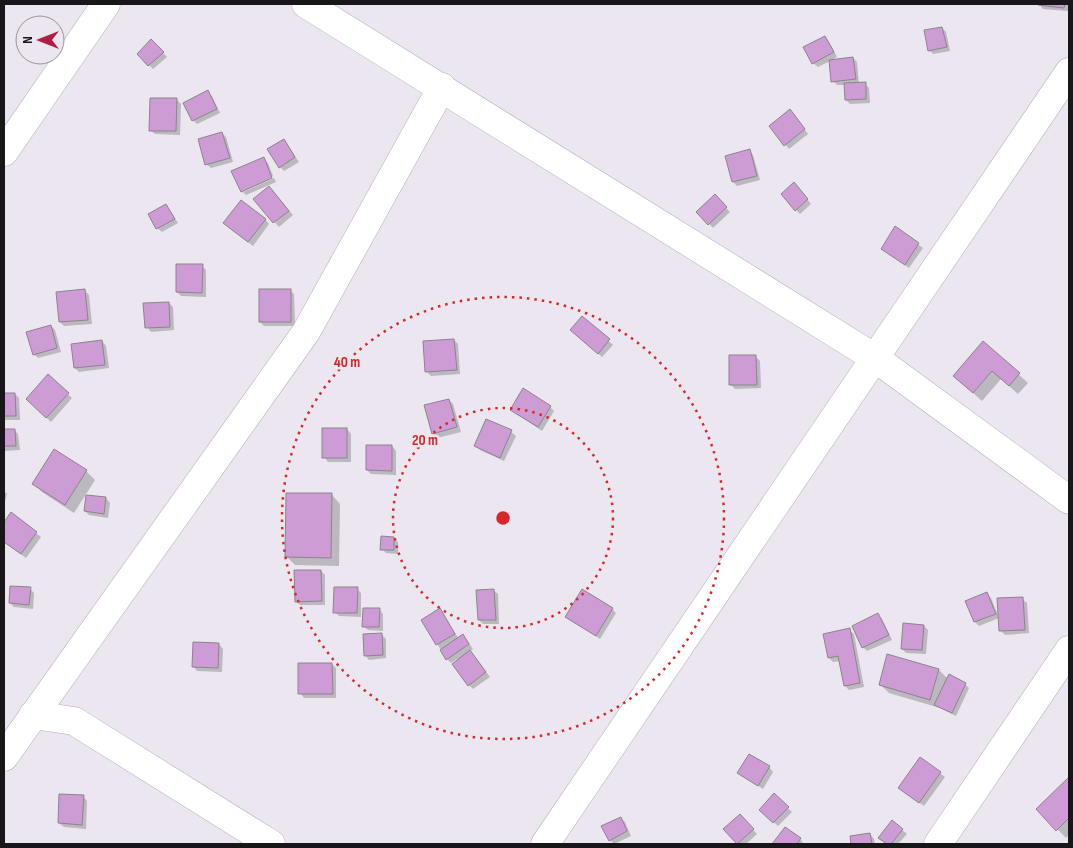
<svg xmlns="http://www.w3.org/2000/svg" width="1073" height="848" viewBox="0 0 1073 848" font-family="'Sofia Sans Condensed',sans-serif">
  <rect width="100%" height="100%" fill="#ebe6ef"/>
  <g fill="#0003">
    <path d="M1039,4H1069L1068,11L1043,9Z"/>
    <path d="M942,28L946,32L950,51L933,54L929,50Z"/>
    <path d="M825,37L829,42L837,57L830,61L853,58L857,62L859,84H865L869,88L870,103L850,104L846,100L845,85H837L833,81L830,61L818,67L813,63L805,47Z"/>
    <path d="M151,41L167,57L153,69L138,54Z"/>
    <path d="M207,92L212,96L220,113L197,124L193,120Z"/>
    <path d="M176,99L181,104L180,135L155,134L150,130Z"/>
    <path d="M794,115L808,134L789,149L771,126Z"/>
    <path d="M222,133L226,137L233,162L211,168L206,164Z"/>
    <path d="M284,140L299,162L284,171L280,167Z"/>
    <path d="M749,150L753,155L760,180L737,186L733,182L726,156Z"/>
    <path d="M263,158L268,163L273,176L242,190Z"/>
    <path d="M274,178L276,182L267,186L246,195L243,192Z"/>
    <path d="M798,188L811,204L800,214L796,210Z"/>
    <path d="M273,191L293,215L279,227L255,199Z"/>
    <path d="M715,196L730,212L713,228L698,212Z"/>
    <path d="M166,205L178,223L162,232L157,228Z"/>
    <path d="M265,219L269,224L253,246L229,228Z"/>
    <path d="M896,228L923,248L909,268L882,249Z"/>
    <path d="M202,266L206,270V297L181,296L177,292Z"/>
    <path d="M290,290L294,294L295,326H264L260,322Z"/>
    <path d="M85,291L89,295L92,324L64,326L60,322Z"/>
    <path d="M169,303L173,307L174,330L151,332L147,327Z"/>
    <path d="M582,317L613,345L602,357L576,334Z"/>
    <path d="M51,326L55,330L61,352L38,358L34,354Z"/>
    <path d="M454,340L458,344L460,374L431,376L427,372Z"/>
    <path d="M102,341L106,346L109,368L79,372L75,368Z"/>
    <path d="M983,342L1028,383L1018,394L1001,379L982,401L954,376Z"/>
    <path d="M756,357L760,361L761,388L735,389L731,385Z"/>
    <path d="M48,376L72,398L51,422L27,399Z"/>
    <path d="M4,394H15L19,398L20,420H4Z"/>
    <path d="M449,400L453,404L461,432L437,438L433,433Z"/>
    <path d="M550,407L554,411L542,431L511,410Z"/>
    <path d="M487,421L511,432L516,436L504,461L480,450L476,445Z"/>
    <path d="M347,429L351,434V462H328L324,457Z"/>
    <path d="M14,430L18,434L20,450L4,451V431Z"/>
    <path d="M392,446L396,451V475L371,474L367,470Z"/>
    <path d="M86,471L95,480L74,513L42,492L33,483Z"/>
    <path d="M4,491L7,494L4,505Z"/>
    <path d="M332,495L340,504L339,566L295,565L286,556Z"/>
    <path d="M106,498L110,503L108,518L89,515L85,511Z"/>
    <path d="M11,514L41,537L26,558L4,542V524Z"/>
    <path d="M394,538L398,542V554L386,553L382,549Z"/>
    <path d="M321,571L325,575V605H300L296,601Z"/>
    <path d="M30,589L34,593L33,609L14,607L10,603Z"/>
    <path d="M357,589L361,593V617L339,616L335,612Z"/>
    <path d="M493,590L498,594L499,624H483L479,620Z"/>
    <path d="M987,594L991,598L999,618L979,626L975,622Z"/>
    <path d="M1022,599L1027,603L1029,633L1005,635L1000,630Z"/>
    <path d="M379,609L383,614V631L368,630L363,626Z"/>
    <path d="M612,609L616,613L600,639L567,617Z"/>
    <path d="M440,610L459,639L467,640L473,649L470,651L490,677L473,689L469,685L457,659L451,663L447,659L422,621Z"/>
    <path d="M878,615L882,619L892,640L867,651L863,647Z"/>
    <path d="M924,626L928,630L926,654L906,653L902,649Z"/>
    <path d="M849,630L854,634L864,687L849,690L845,686L840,661L833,662L829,658Z"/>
    <path d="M382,635L386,639V658L369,660L365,655Z"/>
    <path d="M219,644L223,649L222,672L197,671L193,666Z"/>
    <path d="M888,656L939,670L948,679L965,684L969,688L956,716L940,708L889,693L880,684Z"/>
    <path d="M332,664L336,668V698H304L300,693Z"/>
    <path d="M920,758L945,777L924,806L904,792Z"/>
    <path d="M769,767L773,772L763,789L739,773Z"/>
    <path d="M1069,779V835L1066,838L1038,809Z"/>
    <path d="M774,795L792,812L778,826L760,810Z"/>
    <path d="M83,796L87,801L86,829L64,827L59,823Z"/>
    <path d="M740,816L757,834L746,844H739L725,829Z"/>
    <path d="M620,818L625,822L631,836L614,844L610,840Z"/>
    <path d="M893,822L907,834L898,844H887L884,842Z"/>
    <path d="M785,829L800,839L804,844H774Z"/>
    <path d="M870,834L874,839L875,844H852L851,837Z"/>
  </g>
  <g fill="#ce9cd5" stroke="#8b848c">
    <path d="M1038,4H1065L1064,8L1038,5Z"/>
    <path d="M942,27L947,47L928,51L924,30Z"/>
    <path d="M825,36L834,52L812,64L803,47Z"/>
    <path d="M151,39L164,52L148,66L137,54Z"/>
    <path d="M853,57L856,79L831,82L829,60Z"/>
    <path d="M866,82V99L845,100L844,83Z"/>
    <path d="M208,90L217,109L192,121L183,103Z"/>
    <path d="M150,98H177L176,131H149Z"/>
    <path d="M790,109L805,129L784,146L769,126Z"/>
    <path d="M222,132L230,158L205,165L198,139Z"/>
    <path d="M284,139L295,157L279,168L267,149Z"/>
    <path d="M750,149L757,176L732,182L725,156Z"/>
    <path d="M264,157L272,178L241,192L231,171Z"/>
    <path d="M794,182L808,199L795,211L781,194Z"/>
    <path d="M269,186L289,211L273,223L253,199Z"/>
    <path d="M715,194L727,207L708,225L696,212Z"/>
    <path d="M241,200L266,219L248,242L223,223Z"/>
    <path d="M166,204L175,219L156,229L148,214Z"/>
    <path d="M895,226L919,243L905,265L881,249Z"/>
    <path d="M176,264H203L202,293L176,292Z"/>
    <path d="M85,289L88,320L59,322L56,292Z"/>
    <rect x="259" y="289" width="32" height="33"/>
    <path d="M169,302L170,327L145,328L143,303Z"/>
    <path d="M582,316L610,339L598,354L570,330Z"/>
    <path d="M51,325L57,348L33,355L26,332Z"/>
    <path d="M454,339L457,370L425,372L423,341Z"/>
    <path d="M102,340L105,365L74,368L71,344Z"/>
    <path d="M983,341L1020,373L1009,386L992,371L973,393L953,376Z"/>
    <path d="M729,355H756L757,385H729Z"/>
    <path d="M48,374L69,393L46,418L26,399Z"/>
    <path d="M523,388L551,406L538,427L510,410Z"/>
    <path d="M4,393H15L16,416H4Z"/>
    <path d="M449,399L457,427L432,434L424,405Z"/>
    <path d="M486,419L512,430L500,458L474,446Z"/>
    <rect x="322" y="428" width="25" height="30"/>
    <path d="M4,429H15L16,446H4Z"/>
    <path d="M366,445H392V471L366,470Z"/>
    <path d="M54,449L87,470L65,505L32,484Z"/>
    <path d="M286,493H332L331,558L285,557Z"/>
    <path d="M86,495L106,497L104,514L84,511Z"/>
    <path d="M11,512L37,532L21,554L4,542V522Z"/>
    <path d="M381,536L394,537V550H380Z"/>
    <path d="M294,570H321L322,601L295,602Z"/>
    <path d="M10,586L31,587L29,605L9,603Z"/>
    <path d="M334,587H358L357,613H333Z"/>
    <path d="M494,589L496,620H478L476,590Z"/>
    <path d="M582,589L613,608L596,636L565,617Z"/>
    <path d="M987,592L996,614L974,622L965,601Z"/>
    <path d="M1023,597L1025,630L999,631L997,598Z"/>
    <path d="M363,608H380L379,627H362Z"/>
    <path d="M440,608L455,634L436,645L421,620Z"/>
    <path d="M878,613L889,635L862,648L852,626Z"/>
    <path d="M903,623L924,625L922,650L901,649Z"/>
    <path d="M850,628L860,683L844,686L838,656L828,658L823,634Z"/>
    <path d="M382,633L383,655L364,656L363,634Z"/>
    <path d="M463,634L469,644L446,660L440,650Z"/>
    <path d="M193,642L219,643L218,668L192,667Z"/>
    <path d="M470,650L486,672L468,686L452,664Z"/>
    <path d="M887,654L939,669L930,700L879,685Z"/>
    <path d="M298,663H332L333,694H298Z"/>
    <path d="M949,674L966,683L952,713L934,705Z"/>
    <path d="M749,754L770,766L758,786L737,773Z"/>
    <path d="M920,757L941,772L919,803L898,788Z"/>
    <path d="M1069,777V818L1056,831L1036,809Z"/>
    <path d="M774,793L789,807L773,823L759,810Z"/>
    <path d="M59,794L84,795L82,825L58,823Z"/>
    <path d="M740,814L754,829L737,844L723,829Z"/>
    <path d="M621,817L627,831L609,841L601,826Z"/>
    <path d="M892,820L903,829L891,844H887L878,838Z"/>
    <path d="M785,827L801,838L797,844H772Z"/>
    <path d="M870,833L872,844H851L850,836Z"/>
  </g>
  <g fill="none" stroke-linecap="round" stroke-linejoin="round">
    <defs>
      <g id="street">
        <path d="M306,4L875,358L1069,500"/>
        <path d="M4,152L106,4"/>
        <path d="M33,715L74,721L271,844"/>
        <path d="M4,757L306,332L442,87"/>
        <path d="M545,844L1069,72"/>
        <path d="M938,844L1069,650"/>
      </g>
    </defs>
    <use href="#street" stroke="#b4afb9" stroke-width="29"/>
    <use href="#street" stroke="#fff" stroke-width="28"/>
  </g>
  <g fill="none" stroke="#d62828" stroke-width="2.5" stroke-dasharray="2.5 5">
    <circle cx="503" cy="518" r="110"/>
    <circle cx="503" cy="518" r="221"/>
  </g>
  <circle cx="503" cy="518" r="8" fill="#d62828" stroke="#ebe6ef" stroke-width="2.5"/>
  <g font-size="15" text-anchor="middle" font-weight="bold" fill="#d62828" stroke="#ebe6ef" stroke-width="5" stroke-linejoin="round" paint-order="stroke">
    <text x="347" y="367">40 m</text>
    <text x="425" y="445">20 m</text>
  </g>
  <rect width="1073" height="848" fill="none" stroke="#181619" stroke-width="10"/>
  <g transform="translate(40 40) rotate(270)"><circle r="24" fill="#ebe6ef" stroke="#979399"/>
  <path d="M0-4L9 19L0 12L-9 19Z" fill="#b11e44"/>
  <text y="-8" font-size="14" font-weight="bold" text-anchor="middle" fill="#181619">N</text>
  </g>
</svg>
